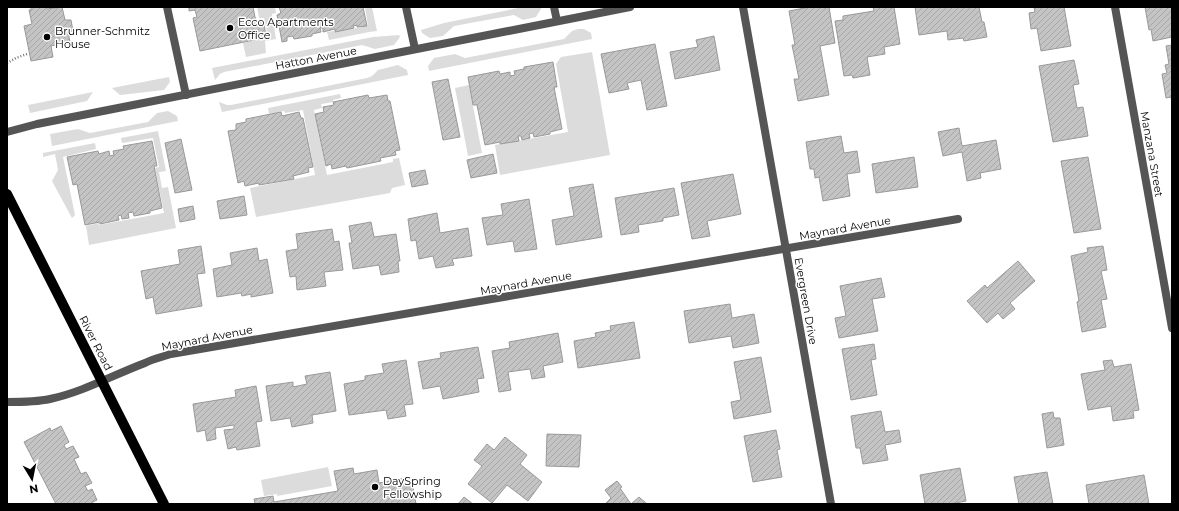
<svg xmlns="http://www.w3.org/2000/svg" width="1179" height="511" viewBox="0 0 1179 511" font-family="Montserrat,sans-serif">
  <defs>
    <pattern id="building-hatch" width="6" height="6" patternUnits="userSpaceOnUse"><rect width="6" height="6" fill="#c4c4c4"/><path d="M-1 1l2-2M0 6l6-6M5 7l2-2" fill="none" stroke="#a7a7a7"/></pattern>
  </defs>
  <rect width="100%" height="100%" fill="#fff"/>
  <g fill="#dcdcdc">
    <path d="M257,7H275L276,13L272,14L276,39L265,41L266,53L246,57L243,43L268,37L264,18H259Z"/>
    <path d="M365,7H372L377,31L369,32L329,40L327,32L334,31V32L368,26Z"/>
    <path d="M523,7H541V9L536,17L523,20L514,15L454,26L443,36L430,38L422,33L421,30L444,23Z"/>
    <path d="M578,29H584L591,33L592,39L429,71L428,66L434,58L455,54L465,58L564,39L572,31Z"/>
    <path d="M399,35L400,37L394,45L375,49L362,45L224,72L220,74L215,80L212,68L373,37Z"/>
    <path d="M592,52L610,155L500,175L495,145L568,132L556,64L561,57Z"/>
    <path d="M398,65L407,70L408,75L222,112L219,102L227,105H231L367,78L372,76L378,70Z"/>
    <path d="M169,77L170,82L164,90L120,95L112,88Z"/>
    <path d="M469,85L482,153L468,156L455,88Z"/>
    <path d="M93,92L87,101L30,113L28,105Z"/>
    <path d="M340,94L341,98L333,100V102L321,104L322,108L314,110L327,175L393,162V159L399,158L405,185L392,188L390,193L256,217L250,188L315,175L303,110L285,113L284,111L269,114L268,108Z"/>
    <path d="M168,111L177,116L178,121L52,146L50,134L78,129L90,133L148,122L157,113Z"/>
    <path d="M158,131L166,171L159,172L162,188L168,187L176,228L89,245L86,226L99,223V225L164,213L155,168L159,167L153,138L122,143L121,138Z"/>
    <path d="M95,143L96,149L63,157L75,215L72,218L52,181L58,170L55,154L43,157V153Z"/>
    <path d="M328,467L332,486L277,496V494L264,496L261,480Z"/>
  </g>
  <g fill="url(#building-hatch)" stroke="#999">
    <path d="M31,7H46L47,9L62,7L65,20H71L73,31L68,32L70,42L51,46L53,57L31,61L24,26L32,24L29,10H31Z"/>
    <path d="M189,7H253L256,22L263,20L266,35L259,36V39L200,51L193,18L197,17L195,10L189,11Z"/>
    <path d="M279,7H363L367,26L357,27V25L353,26L354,28L335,32V29L323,32V28H320L321,32L312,34V36L294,39L293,36L287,37V41L282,42L277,15L281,13Z"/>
    <path d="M810,7H829L835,43L820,46L829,95L798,101L794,79H799L792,45H795L789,11Z"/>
    <path d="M873,7H894L900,44L884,47L885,54L867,57L870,75L853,78L852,75L844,76L835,21L843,20V16L874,11Z"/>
    <path d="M915,7H979L982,22H984L987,37L964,41L963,38L948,40L947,31L919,35Z"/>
    <path d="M1034,7H1064L1071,46L1041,51L1037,28L1031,29L1029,13L1035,12Z"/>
    <path d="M1145,7H1172V37L1153,41L1151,29L1149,30Z"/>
    <path d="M714,36L720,70L675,79L670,52L698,47L696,40Z"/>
    <path d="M655,44L667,106L647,110L641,80L627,83L629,89L609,93L601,54Z"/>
    <path d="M1172,45V104L1171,97L1166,98L1162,74L1167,73L1165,65L1169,64L1166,46Z"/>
    <path d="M1074,60L1079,84L1073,85L1077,108L1083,107L1088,136L1053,142L1039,66Z"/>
    <path d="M553,62L557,87H554L562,129L550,132V134L534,137L533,133L529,134L530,138L522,140L521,136H518L519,141L500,144V142L485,145L477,105H473L468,77L499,71L500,74L510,72V76L515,75L514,71L524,69V67Z"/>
    <path d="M448,79L460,137L443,140L432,82Z"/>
    <path d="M368,95L369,98L387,95L388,101H390L400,150L395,151L396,155L380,158L381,161L347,168L346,166L332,169L331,164L326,166L315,114L324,112L323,107L334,105L333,102Z"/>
    <path d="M281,112L282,116L299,112L301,118H303L313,167L308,168L309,172L293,176L294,179L259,185V183L245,186L244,181L238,183L228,131L236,130V124L246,122V119Z"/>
    <path d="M959,128L962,146L996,140L1001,169L980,173L981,178L967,181L962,152L943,156L938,132Z"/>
    <path d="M841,136L844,153L857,151L860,172L847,174L850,196L823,201L819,177L815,178L814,169H810L806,142Z"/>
    <path d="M181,139L192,190L175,193L165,143Z"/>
    <path d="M152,141L157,166H154L162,208L150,211V213L134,216L133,212L128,213L129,218L122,219L121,215L118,216L119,220L100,224V222L85,225L77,184L73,185L67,157L98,151L99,154L109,151L110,156L114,155L113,151L124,149L123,146Z"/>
    <path d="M493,154L497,173L471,178L467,160Z"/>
    <path d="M914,157L918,187L876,193L872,164Z"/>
    <path d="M1088,157L1101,229L1074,233L1061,161Z"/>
    <path d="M425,170L428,184L412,187L409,173Z"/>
    <path d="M733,174L741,214L707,221L710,236L692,239L681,183Z"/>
    <path d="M593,184L602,237L556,245L552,220L574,216L569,188Z"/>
    <path d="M674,188L679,215L663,218V221L638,225L639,232L621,235L615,198Z"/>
    <path d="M244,196L247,215L220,219L217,201Z"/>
    <path d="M529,199L537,249L515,252L513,241L487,245L482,218L503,215L501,204Z"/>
    <path d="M193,206L195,219L180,222L178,209Z"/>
    <path d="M437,213L440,233L468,228L472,256L452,259L454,265L436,268L433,256L419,259L416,240L411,241L408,219Z"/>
    <path d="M371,222L374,237L396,234L400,261H398L399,272L381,275L379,265L353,269L349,243H352L349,226Z"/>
    <path d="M332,229L334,242L339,241L343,270L324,272L326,286L297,290L296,276L290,277L286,251L298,249L296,234Z"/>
    <path d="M201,246L205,273L197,274L202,306L156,314L153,297L146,299L141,271L180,264L178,250Z"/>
    <path d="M1103,246L1107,270L1101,271L1107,299L1101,300L1106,327L1082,332L1077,302L1079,301L1071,256L1088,252L1087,248Z"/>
    <path d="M257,248L259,261L267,259L273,293L251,297V294L242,296L241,293L217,297L213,269L232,265L230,253Z"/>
    <path d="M1018,261L1035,281L1010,303L1015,309L1003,319L998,313L987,323L967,301L985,285L987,288Z"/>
    <path d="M881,278L885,297L872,299L878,331L839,338L835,318L846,316L840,286Z"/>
    <path d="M730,304L732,318L754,314L759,343L733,348L731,336L689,343L684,311Z"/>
    <path d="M634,322L640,358L578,368L574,341L596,337L595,333L611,330L610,326Z"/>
    <path d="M558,333L563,362L543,366L545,377L532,379L530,369L508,372L511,390L499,392L492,351L510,348L509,342Z"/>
    <path d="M874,344L876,359L871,360L877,395L851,400L842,349Z"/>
    <path d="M478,347L484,378L477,379L479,392L443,399L440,386L423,389L418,362L441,358L440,353Z"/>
    <path d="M761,357L771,412L734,419L731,402L741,400L734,362Z"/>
    <path d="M406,360L413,404L404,405L406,416L388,419L386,410L349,415L344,384L365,380V376L384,373L382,364Z"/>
    <path d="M1112,360L1114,367L1131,364L1139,410L1133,411L1134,418L1113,421L1111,406L1088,410L1081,374L1105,370L1103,361Z"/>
    <path d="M330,372L336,411L312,415L313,423L292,427L290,418L271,421L266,386L293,382V387L307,384L305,376Z"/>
    <path d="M256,386L262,421L256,422L260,446L237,450L236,447L228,449L224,430L234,429V425L215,428L216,439L207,441L205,430L197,432L193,404L236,397L235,390Z"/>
    <path d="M881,411L885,432L899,430L901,442L885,445L888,460L863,464L860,448H856L851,416Z"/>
    <path d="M1053,412L1054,418H1060L1064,445L1047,448L1042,414Z"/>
    <path d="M61,426L69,442L64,445L66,449L73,446L79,457L74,459L81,474L86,472L92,483L85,486L88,491L92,489L97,500L91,503L92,504H56L24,442L50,428L51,431Z"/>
    <path d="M776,430L780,449L777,450L782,477L753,482L744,436Z"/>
    <path d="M547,434L581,435L579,467L546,466Z"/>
    <path d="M505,437L527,455L520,464L542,482L528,501L507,485L492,503L468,484L482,466L474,460L487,444L494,450Z"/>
    <path d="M353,468L354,474L377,470L379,483L411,477L416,504H255L254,499L273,496L274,502L338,491L334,471Z"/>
    <path d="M960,468L966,501L950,504H925L920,475Z"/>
    <path d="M1047,472L1053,504H1019L1014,477Z"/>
    <path d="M1144,475L1149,504H1089L1086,485Z"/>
    <path d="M617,481L622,487L620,488L631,504L639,497L647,504H605L611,498L605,490Z"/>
    <path d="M464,497L473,504H458Z"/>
  </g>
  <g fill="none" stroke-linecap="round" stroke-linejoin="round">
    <path stroke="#777" stroke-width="2.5" stroke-dasharray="1 2" stroke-linecap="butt" d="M7,63L16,58L27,54"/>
    <g stroke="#555" stroke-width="8">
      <path d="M167,7L186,95"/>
      <path d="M406,7L415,49"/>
      <path d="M554,7L557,21"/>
      <path d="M743,7L831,504"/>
      <path d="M1115,7L1172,328"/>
      <path d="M7,132L37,124L108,110L630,7"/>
      <path d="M7,402C21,402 36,402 50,399C83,392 113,375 145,363C153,359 162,357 171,354L958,219"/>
    </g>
    <path stroke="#000" stroke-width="10" d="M7,194L164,504"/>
  </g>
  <g fill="#000" stroke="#fff" stroke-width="1.5">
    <circle cx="230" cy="28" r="4"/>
    <circle cx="47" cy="37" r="4"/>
    <circle cx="375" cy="487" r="4"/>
  </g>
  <g text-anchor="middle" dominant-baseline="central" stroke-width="3" stroke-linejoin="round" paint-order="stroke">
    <g font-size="11" fill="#000" stroke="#fff" text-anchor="start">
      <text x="238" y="22">Ecco Apartments<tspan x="238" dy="13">Office</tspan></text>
      <text x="55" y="31">Brunner-Schmitz<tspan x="55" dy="13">House</tspan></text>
      <text x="383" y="481">DaySpring<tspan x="383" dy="13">Fellowship</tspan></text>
    </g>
    <g font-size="11" fill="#000" stroke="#fff">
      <text transform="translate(316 58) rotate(-11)">Hatton Avenue</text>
      <text transform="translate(1152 154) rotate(80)">Manzana Street</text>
      <text transform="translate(845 228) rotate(-10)">Maynard Avenue</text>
      <text transform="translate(526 283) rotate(-10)">Maynard Avenue</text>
      <text transform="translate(806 301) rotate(80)">Evergreen Drive</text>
      <text transform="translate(207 338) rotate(-11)">Maynard Avenue</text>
      <text transform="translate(96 343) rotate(63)">River Road</text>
    </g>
  </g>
  <rect width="1179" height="511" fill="none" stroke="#000000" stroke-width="16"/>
  <g transform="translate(32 479) rotate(170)" stroke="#ffffff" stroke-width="3" paint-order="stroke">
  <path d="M0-3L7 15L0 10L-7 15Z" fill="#000000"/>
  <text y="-6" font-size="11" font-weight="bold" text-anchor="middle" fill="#000000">N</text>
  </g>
</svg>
